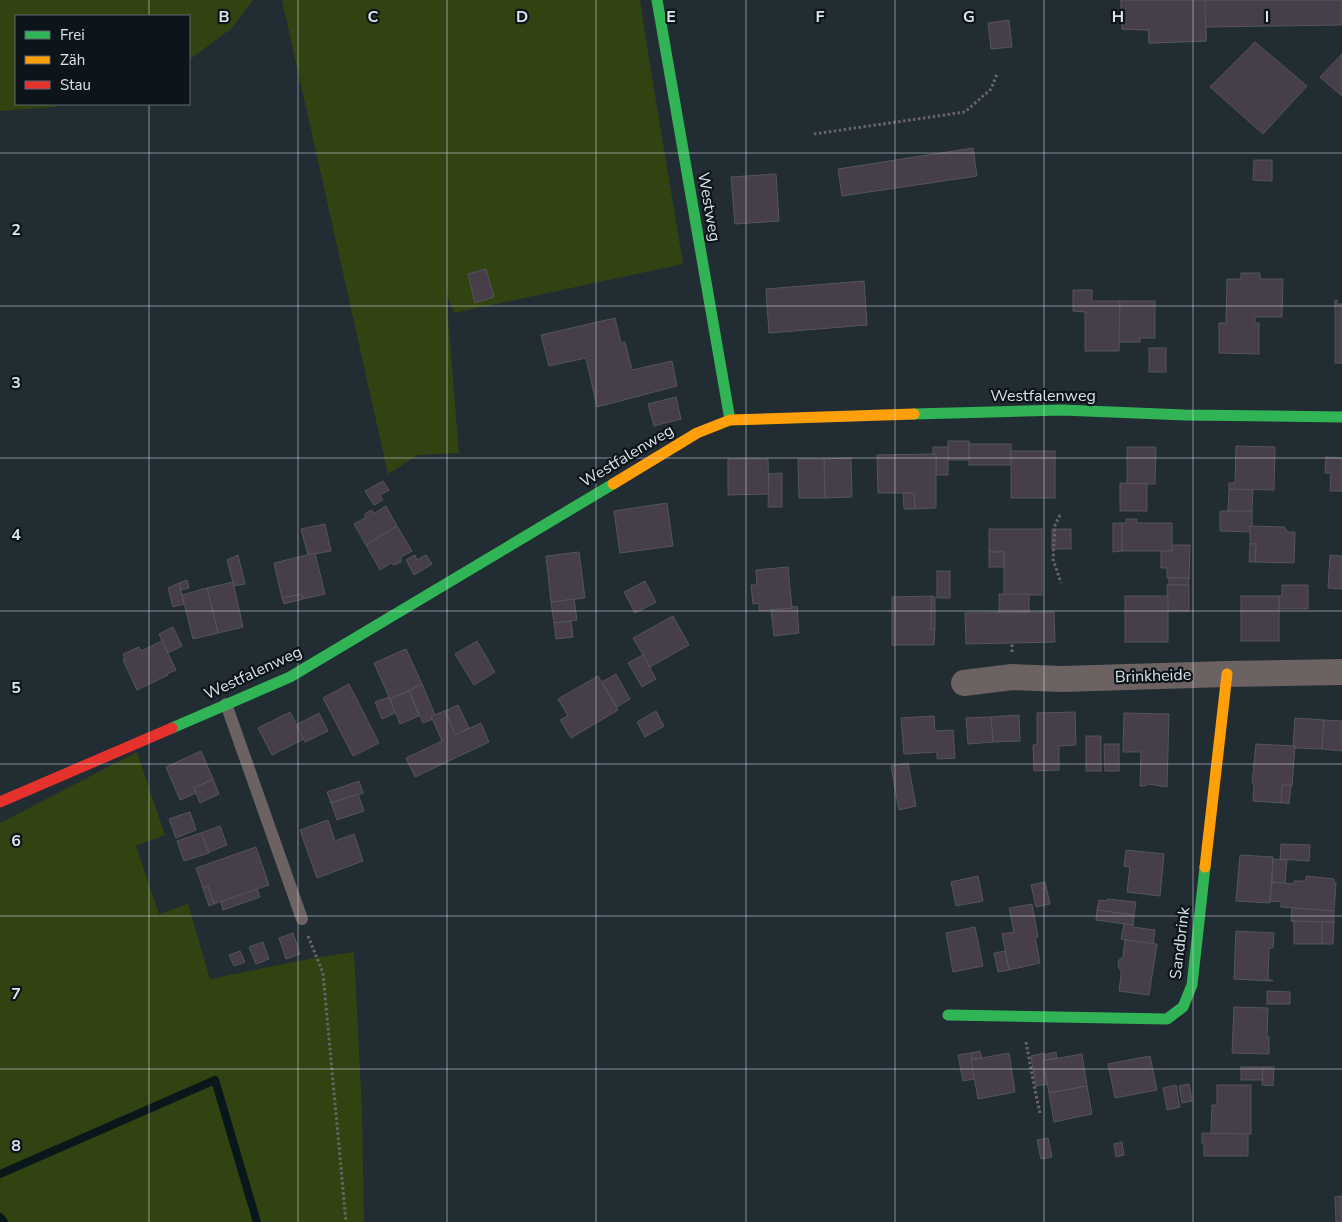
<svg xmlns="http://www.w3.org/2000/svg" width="1342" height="1222" viewBox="0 0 1342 1222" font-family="'Nunito Sans',sans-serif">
  <rect width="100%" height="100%" fill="#222c33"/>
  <g fill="#324312">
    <path d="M0,0H253L232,28L189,60V16H16V104H68L54,107L0,111Z"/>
    <path d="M282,0H640L648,53L683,264L454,313L446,293L459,453L418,455L388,474Z"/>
    <path d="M137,752L165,835L136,846L159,914L188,904L210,979L314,958L354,952L362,1110L364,1222H0V823Z"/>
  </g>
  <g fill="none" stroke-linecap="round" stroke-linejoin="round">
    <g stroke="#081719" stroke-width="8">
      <path d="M0,1174L215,1080L257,1222"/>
      <path d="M0,1217L4,1222"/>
    </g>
  </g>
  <g fill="#463e48" stroke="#55555a">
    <path d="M1121,0H1342V25L1206,27V41L1149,43V30L1122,29Z"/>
    <path d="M1121,0H1205L1206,41L1149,43V30L1122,29Z"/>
    <path d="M1009,20L1012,47L991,49L988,23Z"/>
    <path d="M1255,42L1307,86L1263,134L1210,87Z"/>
    <path d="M1342,54V96L1320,77Z"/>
    <path d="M973,148L977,176L842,196L838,169Z"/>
    <path d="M1254,160H1272V181L1253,180Z"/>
    <path d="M776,174L779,221L735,224L731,177Z"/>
    <path d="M486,269L494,297L475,303L468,274Z"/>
    <path d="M1241,273H1260V279H1283L1282,317H1255V323H1259V354L1219,353V323H1226L1227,279H1241Z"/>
    <path d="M864,281L867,325L769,333L766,289Z"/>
    <path d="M1073,290H1092V301H1120L1119,351H1085V312L1073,311Z"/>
    <path d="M1335,300H1337V304H1342V363H1335Z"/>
    <path d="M1120,301H1155V338H1140V342H1119Z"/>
    <path d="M615,318L621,343L625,342L632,370L672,361L677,386L597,407L586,358L549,366L541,335Z"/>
    <rect x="1149" y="348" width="17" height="24"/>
    <path d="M676,397L681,419L654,426L648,404Z"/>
    <rect x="948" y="441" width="21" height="19"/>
    <rect x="969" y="444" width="42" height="21"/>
    <path d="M1236,446L1275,447L1274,490L1229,489V483H1235Z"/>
    <path d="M933,447H948V475H936V454H933Z"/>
    <path d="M1127,447H1156L1155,484H1127Z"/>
    <rect x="1011" y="451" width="44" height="47"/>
    <path d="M933,454H936V508L915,509L914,493H878L877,455Z"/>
    <path d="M1326,457L1342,458V491H1330L1331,473H1325Z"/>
    <path d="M851,458L852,497L825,498L824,459Z"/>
    <path d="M728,459H768L769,494L728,495Z"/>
    <path d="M798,459H824L825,498H799Z"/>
    <path d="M782,473V507H768L769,474Z"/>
    <path d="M383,481L389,490L380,495L383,500L374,505L365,491Z"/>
    <path d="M1120,483L1147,484V511H1120Z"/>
    <path d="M1229,489L1253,490L1252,511H1228Z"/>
    <path d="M903,493H914L915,509H904Z"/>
    <path d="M667,503L673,546L620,553L614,511Z"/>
    <path d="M386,506L397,526L366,545L354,524L365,518V514L371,510L375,513Z"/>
    <path d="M1220,511H1252V526H1250V532L1220,531Z"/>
    <path d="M1126,519H1137V523H1172V551H1122V523H1126Z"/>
    <path d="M1113,523H1122V551L1113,552Z"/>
    <path d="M325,524L331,551L308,555L301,529Z"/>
    <path d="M397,526L412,551L401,557V562L394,565L391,563L380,570L366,545Z"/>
    <path d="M1250,526L1284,527L1288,532H1295L1294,563L1255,562L1256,544H1250Z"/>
    <path d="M989,529H1042V595H1004V552H989Z"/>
    <rect x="1052" y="529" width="19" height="20"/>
    <path d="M1250,544H1256L1255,562H1249Z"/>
    <path d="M1172,545H1190L1189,578H1167V568H1161V551H1172Z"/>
    <path d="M579,552L585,598L551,602L546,556Z"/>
    <rect x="989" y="552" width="15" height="15"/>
    <path d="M315,553L325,594L303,599L302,594L282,598L274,563Z"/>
    <path d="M238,555L245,584L234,586L227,560Z"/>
    <path d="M415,555L417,560L426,555L432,564L414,575L406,560Z"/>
    <path d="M1330,555L1342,556V589L1328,588Z"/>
    <path d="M788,567L792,608L759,611V603L753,604L751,585H757L756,570Z"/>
    <rect x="937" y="571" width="13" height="27"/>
    <path d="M1169,578H1189L1188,585H1169Z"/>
    <path d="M187,580L189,588L181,590L179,583Z"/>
    <path d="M645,581L656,602L635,613L624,592Z"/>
    <path d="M233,582L243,627L218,633L207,588Z"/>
    <path d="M179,583L184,604L173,607L168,588Z"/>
    <path d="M1167,585H1189V611H1168Z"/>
    <path d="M1282,585H1308V609H1279V596H1282Z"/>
    <path d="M207,588L218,633L193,639L182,595Z"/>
    <path d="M302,594L303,599L284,604L282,598Z"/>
    <path d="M999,594H1029V612L999,613Z"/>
    <path d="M932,596L931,629H935L934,645H892V597Z"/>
    <path d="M932,596L935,597V629H931Z"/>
    <rect x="1125" y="596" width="43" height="46"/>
    <rect x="1241" y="596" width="38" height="45"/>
    <path d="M574,599L577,620L554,623L551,602Z"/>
    <path d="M797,606L799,633L774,636L771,610L792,608V607Z"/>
    <path d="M1054,612L1055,642L966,644L965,613Z"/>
    <path d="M673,616L689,645L650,667L633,638Z"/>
    <path d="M571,621L573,637L556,639L554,623Z"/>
    <path d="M173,627L182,646L168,653L159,634Z"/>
    <path d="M162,641L176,670L167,674L168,675L137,690L123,660L125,659L123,654L139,647L141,651Z"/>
    <path d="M477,641L495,672L474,685L455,654Z"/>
    <path d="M406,649L422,684L390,699L374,663Z"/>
    <path d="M643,655L656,679L642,687L628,663Z"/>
    <path d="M616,674L630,699L617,707L602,682Z"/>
    <path d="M598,676L618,710L571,738L560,720L568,716L558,699Z"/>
    <path d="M349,684L379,743L353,756L323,698Z"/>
    <path d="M422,684L435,715L431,716L433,719L423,723L409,691Z"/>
    <path d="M409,691L419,716L400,724L390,699Z"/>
    <path d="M389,697L395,713L382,719L375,702Z"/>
    <path d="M458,705L469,728L455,735L445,711Z"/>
    <path d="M445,711L455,735L481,723L489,742L415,777L406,758L442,741L431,716Z"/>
    <path d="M656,711L664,726L645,737L637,722Z"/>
    <path d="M290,712L304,739L272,755L258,728Z"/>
    <path d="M1075,712L1076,745L1059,746V770L1034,771L1033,745H1037V713Z"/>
    <path d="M319,713L328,731L305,742L296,725Z"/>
    <path d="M1124,713L1169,714L1167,787L1148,784L1146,786H1140L1141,752H1123Z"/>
    <path d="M1019,715L1020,741L993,742L991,717Z"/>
    <path d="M934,716L935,731L953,730L955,758L937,759V752L904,754L901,718Z"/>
    <path d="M991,717L993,742L968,744L966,718Z"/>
    <path d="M1295,718L1324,720L1322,749L1295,748V746H1293Z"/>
    <path d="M1324,720L1342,721V751L1322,749Z"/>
    <rect x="1086" y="736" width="15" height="35"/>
    <path d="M1104,744H1119V771H1105Z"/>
    <path d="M1256,744L1295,746L1292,786L1282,785L1281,802L1283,803L1253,801L1254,783H1252Z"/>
    <path d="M201,751L213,779L194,788L196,793L180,800L166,767Z"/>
    <path d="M908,763L916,806L899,810L891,766Z"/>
    <path d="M213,779L219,794L200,803L194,788Z"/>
    <path d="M359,781L363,793L331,803L327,792Z"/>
    <path d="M1282,785H1291L1289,804L1281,802Z"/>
    <path d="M358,794L364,811L337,820L331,803Z"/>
    <path d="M190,812L196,830L176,838L169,819Z"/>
    <path d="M328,820L335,841L354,834L363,861L317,878L300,830Z"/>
    <path d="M220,826L227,845L209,852L201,833Z"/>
    <path d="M201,833L209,853L184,861L177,841Z"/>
    <path d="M1281,844L1310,845L1309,861L1280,859Z"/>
    <path d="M256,847L269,885L214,904L208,886L203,888L196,868Z"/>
    <path d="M1126,850L1164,854L1160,896L1127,892L1130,867L1124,866Z"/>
    <path d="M1240,855L1273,857L1270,903L1236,901Z"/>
    <path d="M1273,859L1287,860L1285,884L1272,882Z"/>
    <path d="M978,876L983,901L956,906L951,882Z"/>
    <path d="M1306,876L1334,879V883H1336L1334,911L1281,907V902L1270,901L1272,882L1294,884V881H1306Z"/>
    <path d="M1045,882L1050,904L1036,907L1031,885Z"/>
    <path d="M208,886L214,904L209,906L203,888Z"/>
    <path d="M257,889L260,897L223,910L221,902Z"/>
    <path d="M1107,899L1136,902L1134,915L1097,910L1099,900L1107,901Z"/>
    <path d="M1032,904L1038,937H1035L1040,963L1009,970L1002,934L1014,932L1009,908Z"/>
    <path d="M1292,908L1334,911V922L1291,921Z"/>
    <path d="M1097,910L1134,915L1133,925L1096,920Z"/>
    <path d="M1291,921L1322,922V944H1294V922Z"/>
    <path d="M1322,922H1334L1333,944H1322Z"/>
    <path d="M1124,924L1133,925V927L1155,930L1153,944L1121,939Z"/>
    <path d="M975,927L983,966L953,972L946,933Z"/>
    <path d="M1236,931L1274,933L1273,948H1269L1268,979L1273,981L1234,979Z"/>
    <path d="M293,933L300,954L286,959L279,938Z"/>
    <path d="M1125,940L1157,944L1149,995L1119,991L1121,975V971L1118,966L1119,960L1123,957Z"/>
    <path d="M263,942L269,959L256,964L249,947Z"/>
    <path d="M240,951L245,962L234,966L229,955Z"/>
    <path d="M1005,951L1009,970L998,972L994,953Z"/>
    <path d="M1267,991L1290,992V1004H1267Z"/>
    <path d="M1234,1007L1268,1008L1267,1037H1269V1054L1232,1053Z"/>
    <path d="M980,1051L982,1058L972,1059L971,1053Z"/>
    <path d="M1056,1052L1057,1058L1045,1060L1044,1055Z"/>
    <path d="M971,1053L974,1079L963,1081L958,1055Z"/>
    <path d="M1009,1053L1015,1092L978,1099L971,1060Z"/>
    <path d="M1044,1053L1045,1060L1043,1061L1047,1084L1036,1086L1031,1056Z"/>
    <path d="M1082,1054L1087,1086L1049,1093L1043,1061Z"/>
    <path d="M1150,1056L1157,1090L1115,1098L1108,1064Z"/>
    <rect x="1241" y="1067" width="22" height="13"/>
    <path d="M1263,1067H1274L1273,1086L1262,1085Z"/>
    <path d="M1189,1084L1192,1101L1182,1103L1179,1086Z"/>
    <path d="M1176,1085L1180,1107L1167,1110L1163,1088Z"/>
    <path d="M1217,1085H1251V1134H1211L1212,1105H1217Z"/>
    <path d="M1087,1086L1092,1114L1054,1122L1049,1093Z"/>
    <path d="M1202,1133L1248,1134V1156H1204V1143H1202Z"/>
    <path d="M1048,1138L1052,1157L1041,1159L1037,1140Z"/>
    <path d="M1122,1142L1124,1155L1116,1157L1114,1144Z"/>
    <path d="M1342,1196V1222H1336L1335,1197Z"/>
  </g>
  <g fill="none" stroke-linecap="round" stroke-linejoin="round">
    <g stroke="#696667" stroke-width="3" stroke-dasharray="2.5 2.5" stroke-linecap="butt">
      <path d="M814,134L965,112L991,89L997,74"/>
      <path d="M1060,515L1055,525L1053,559L1061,583"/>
      <path d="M1012,652V643"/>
      <path d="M308,936L323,973L346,1222"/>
      <path d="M1026,1042L1035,1090L1040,1113"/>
    </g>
    <path stroke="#6b6261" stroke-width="12" d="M226,704L302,919"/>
    <path stroke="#6b6261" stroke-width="26" d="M964,683L1012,677L1062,679L1227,674L1342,672"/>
    <g stroke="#30b455" stroke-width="11">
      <path d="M657,0L730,420"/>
      <path d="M914,414L1062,410L1185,415L1342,417"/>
      <path d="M172,728L290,677L613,484"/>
      <path d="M948,1015L1167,1019L1183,1007L1192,985L1205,867"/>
    </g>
    <g stroke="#ff9f0a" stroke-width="11">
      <path d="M613,484L697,433L730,420L914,414"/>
      <path d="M1205,867L1227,674"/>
    </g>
    <path stroke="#e5322d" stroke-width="11" d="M0,802L172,728"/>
  </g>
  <path fill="none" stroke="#dae4ec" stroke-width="1" stroke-opacity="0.55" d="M149,0V16M298,0V1222M447,0V1222M596,0V1222M746,0V1222M895,0V1222M1044,0V1222M1193,0V1222M149,104V1222M0,153H1342M0,306H1342M0,458H1342M0,611H1342M0,764H1342M0,916H1342M0,1069H1342"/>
  <g text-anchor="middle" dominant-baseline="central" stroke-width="4.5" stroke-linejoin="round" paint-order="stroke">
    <g font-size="16" fill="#dae4ec" stroke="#0d141a">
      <text transform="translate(709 207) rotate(80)">Westweg</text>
      <text x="1043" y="396">Westfalenweg</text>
      <text transform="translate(627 456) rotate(-31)">Westfalenweg</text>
      <text transform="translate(253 673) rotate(-25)">Westfalenweg</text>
      <text transform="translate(1153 676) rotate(-2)">Brinkheide</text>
      <text transform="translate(1180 943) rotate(-83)">Sandbrink</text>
    </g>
  </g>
  <g font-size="16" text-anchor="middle" font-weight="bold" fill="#dae4ec" stroke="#0d141a" stroke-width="4.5" stroke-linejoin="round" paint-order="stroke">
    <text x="224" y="22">B</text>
    <text x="373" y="22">C</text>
    <text x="522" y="22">D</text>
    <text x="671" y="22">E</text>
    <text x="820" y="22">F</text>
    <text x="969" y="22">G</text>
    <text x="1118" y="22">H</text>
    <text x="1267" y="22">I</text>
    <text x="16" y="235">2</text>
    <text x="16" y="388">3</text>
    <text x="16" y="540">4</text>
    <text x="16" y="693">5</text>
    <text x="16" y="846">6</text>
    <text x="16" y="999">7</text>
    <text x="16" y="1151">8</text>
  </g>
  <rect x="15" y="15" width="175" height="90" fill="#0d141a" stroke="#5f676e"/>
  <rect x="25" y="31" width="25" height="8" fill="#30b455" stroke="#5f676e"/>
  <text x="60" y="40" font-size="15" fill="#dae4ec">Frei</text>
  <rect x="25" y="56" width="25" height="8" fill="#ff9f0a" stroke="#5f676e"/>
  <text x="60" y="65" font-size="15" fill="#dae4ec">Zäh</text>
  <rect x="25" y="81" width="25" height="8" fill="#e5322d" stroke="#5f676e"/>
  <text x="60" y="90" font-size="15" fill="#dae4ec">Stau</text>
</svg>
